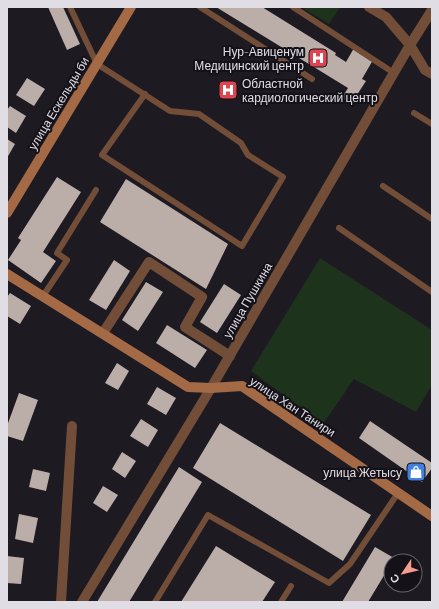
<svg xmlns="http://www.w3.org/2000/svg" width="439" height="609" viewBox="0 0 439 609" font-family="Barlow,sans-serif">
  <rect width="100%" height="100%" fill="#1d1a22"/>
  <g fill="#1d331b">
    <path d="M301,7H340L329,24Z"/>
    <path d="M320,258L432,330V385L416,412L354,379L323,424L251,371Z"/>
  </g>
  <g fill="#bbaea9">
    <path d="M48,7H63L80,44L67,50Z"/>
    <path d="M216,7H262L336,53L335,55L346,62L354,48L373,60L362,79L366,81L351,104L342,98L348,88Z"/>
    <path d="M27,78L45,89L34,106L16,95Z"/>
    <path d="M10,106L26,116L16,133L7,127V110Z"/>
    <path d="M7,139L15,144L7,158Z"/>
    <path d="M57,177L81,192L43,252L56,261L41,283L8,260L21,240L18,238Z"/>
    <path d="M126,179L228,244L206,289L100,222Z"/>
    <path d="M114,260L130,271L106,310L89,300Z"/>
    <path d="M146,282L163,292L138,331L122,320Z"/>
    <path d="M224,284L241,295L217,333L200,322Z"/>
    <path d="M10,293L31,306L20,324L7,316V297Z"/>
    <path d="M167,325L207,350L195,368L156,343Z"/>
    <path d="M117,363L129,371L118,390L105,383Z"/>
    <path d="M157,387L176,398L166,415L147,404Z"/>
    <path d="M19,393L38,400L23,441L7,436V426Z"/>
    <path d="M141,419L158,430L148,447L130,436Z"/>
    <path d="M370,421L432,463V468L422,482L359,438Z"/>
    <path d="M220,423L371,515L343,561L193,468Z"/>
    <path d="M122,452L136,461L125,478L112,469Z"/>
    <path d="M179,467L202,482L129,602H97Z"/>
    <path d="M33,469L50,473L46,491L29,487Z"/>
    <path d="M103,486L118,495L107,512L93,503Z"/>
    <path d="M19,514L38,518L33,543L15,539Z"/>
    <path d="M216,546L275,582L262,602H181Z"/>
    <path d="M375,547L394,558L393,561H391V564L368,602H342Z"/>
    <path d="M7,556L24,558L21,584L7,583Z"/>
  </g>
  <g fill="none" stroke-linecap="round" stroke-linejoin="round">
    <g stroke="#724d37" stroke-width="6">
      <path d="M70,7L97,64L170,111L199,114L241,143L248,155L283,177L242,246L102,155L145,94"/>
      <path d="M200,7L312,79"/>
      <path d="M293,7L394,73"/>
      <path d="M414,113L432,124"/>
      <path d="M383,186L432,219"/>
      <path d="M339,228L432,292"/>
      <path d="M43,296L67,260L57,253L96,190"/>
      <path d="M155,602L208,515L329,583L350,564L398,493"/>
      <path d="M281,602L291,586"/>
    </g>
    <g stroke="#724d37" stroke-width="10">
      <path d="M369,7L386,17L410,45L425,70L432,74"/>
      <path d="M103,333L149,262L202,297L185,327L230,356"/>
      <path d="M61,602L72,426"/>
      <path d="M82,602L211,388L410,45L432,10"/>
    </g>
    <g stroke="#a46945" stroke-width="10">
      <path d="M7,213L131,7"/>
      <path d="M7,274L188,387L211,388L242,386L432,516"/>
    </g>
  </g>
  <defs>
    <symbol id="hospital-square" viewBox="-11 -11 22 22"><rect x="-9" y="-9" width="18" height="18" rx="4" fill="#e0444e" stroke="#141119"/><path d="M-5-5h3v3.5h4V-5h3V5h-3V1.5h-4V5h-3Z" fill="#fff"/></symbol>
    <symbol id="shop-square" viewBox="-11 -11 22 22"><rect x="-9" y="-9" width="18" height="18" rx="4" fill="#3f7fe0" stroke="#141119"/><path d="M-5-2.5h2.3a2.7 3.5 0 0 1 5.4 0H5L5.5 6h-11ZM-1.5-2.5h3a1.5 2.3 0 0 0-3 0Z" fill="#fff"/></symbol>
  </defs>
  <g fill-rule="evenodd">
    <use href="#hospital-square" x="307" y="47" width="22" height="22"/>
    <use href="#hospital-square" x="217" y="79" width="22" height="22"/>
    <use href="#shop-square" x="405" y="461" width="22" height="22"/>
  </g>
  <g text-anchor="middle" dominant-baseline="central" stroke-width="4" stroke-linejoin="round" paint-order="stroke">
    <g font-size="12" fill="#e0dee4" stroke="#141119" text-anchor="end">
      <text x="304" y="51">Нур-Авиценум<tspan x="304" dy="14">Медицинский центр</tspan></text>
      <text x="242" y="83" text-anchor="start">Областной<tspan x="242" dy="14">кардиологический центр</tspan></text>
      <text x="402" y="472">улица Жетысу</text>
    </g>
    <g font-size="12" fill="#e0dee4" stroke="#141119">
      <text transform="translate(58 103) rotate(-59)">улица Ескельды би</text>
      <text transform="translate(247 300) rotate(-60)">улица Пушкина</text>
      <text transform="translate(293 406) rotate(33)">улица Хан Танири</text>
    </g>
  </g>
  <rect width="439" height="609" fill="none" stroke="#e0dee4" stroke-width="16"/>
  <g transform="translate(403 573) rotate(235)"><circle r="19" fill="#141119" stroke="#66636a"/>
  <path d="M0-3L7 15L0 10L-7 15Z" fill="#f49d8c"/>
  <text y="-6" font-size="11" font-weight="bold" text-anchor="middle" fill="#e0dee4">С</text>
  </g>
</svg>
